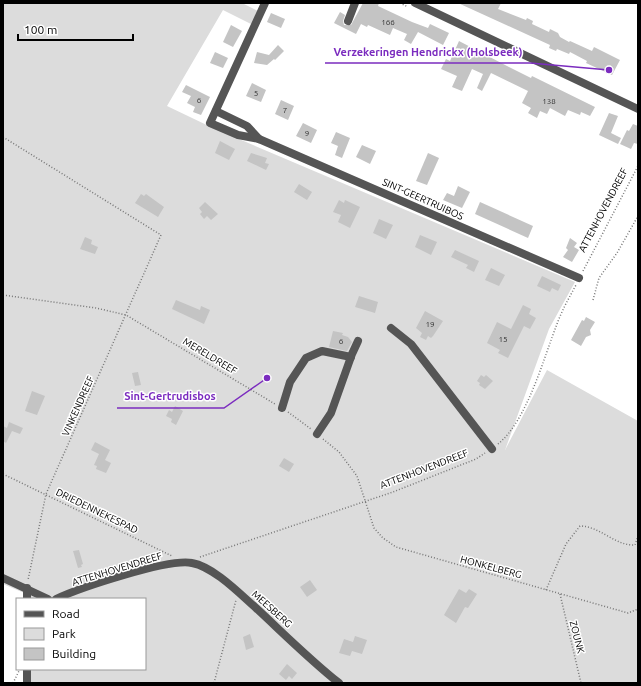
<svg xmlns="http://www.w3.org/2000/svg" width="641" height="686" viewBox="0 0 641 686" font-family="Ubuntu,sans-serif">
  <rect width="100%" height="100%" fill="#fff"/>
  <path fill="#dcdcdc" d="M3,3H242L258,11L251,24L223,10L167,106L213,128L575,282L549,329L505,450L547,370L638,421V683H29V669H145V599H29V595L3,584Z"/>
  <g fill="#c4c4c4">
    <path d="M363,3H379L378,6L412,22L428,28L430,24L449,33L443,45L418,32L411,44L404,40L407,34L393,28L390,35L368,25L367,27L361,24L356,34L334,23L340,12L345,15L343,21L344,25H351Z"/>
    <path d="M458,3H501L498,9L526,20L527,18L533,21L532,24L549,32L550,29L558,33L560,37L569,42L570,41L592,51L594,47L620,60L612,75L586,63L587,61L570,52L569,54L557,49L556,51L549,48L550,45Z"/>
    <path d="M271,13L285,19L281,28L267,22Z"/>
    <path d="M231,25L242,31L233,47L223,42Z"/>
    <path d="M459,41L507,66L531,78L532,76L595,107L590,116L581,112L580,115L568,110L565,116L550,108L547,114L540,111L537,118L528,113L531,108L522,103L528,91L491,73L482,91L477,88L483,74L472,69L462,91L452,87L457,76L441,69L446,59L450,61Z"/>
    <path d="M278,45L284,51L275,60L274,59L267,65L254,63L257,52L269,55Z"/>
    <path d="M215,52L228,58L223,68L210,63Z"/>
    <path d="M252,83L266,90L261,102L246,96Z"/>
    <path d="M186,85L210,97L201,115L193,112L195,107L187,103L191,96L182,92Z"/>
    <path d="M281,100L294,106L288,120L275,114Z"/>
    <path d="M609,113L618,116L611,133L621,138L618,144L599,135Z"/>
    <path d="M303,123L317,130L311,143L296,136Z"/>
    <path d="M633,124L638,126V144L634,143L631,149L620,144L627,130L629,131Z"/>
    <path d="M336,132L350,138L342,158L335,155L338,146L331,143Z"/>
    <path d="M220,141L235,149L229,160L215,153Z"/>
    <path d="M362,145L376,151L370,164L356,157Z"/>
    <path d="M251,153L267,158L265,163L269,164L266,170L247,161Z"/>
    <path d="M428,153L439,158L427,185L416,181Z"/>
    <path d="M299,184L312,192L307,200L294,192Z"/>
    <path d="M458,186L470,192L462,208L443,200L447,193L454,196Z"/>
    <path d="M141,194L144,196L146,194L164,207L158,217L135,203Z"/>
    <path d="M339,200L344,203L345,200L360,207L350,228L338,222L341,215L333,212Z"/>
    <path d="M205,202L218,214L211,220L207,216L204,219L200,214L202,212L199,208Z"/>
    <path d="M480,202L533,226L528,238L475,214Z"/>
    <path d="M379,219L393,225L386,239L373,233Z"/>
    <path d="M420,235L437,242L431,255L415,247Z"/>
    <path d="M85,237L92,240L91,244L98,247L95,254L80,249Z"/>
    <path d="M570,238L577,243L574,247L579,250L572,262L563,257L568,250L566,248Z"/>
    <path d="M455,250L479,261L474,272L466,268L468,265L451,257Z"/>
    <path d="M491,268L505,275L499,286L485,280Z"/>
    <path d="M542,276L561,285L558,291L552,288L550,292L537,286Z"/>
    <path d="M359,296L378,302L375,313L355,307Z"/>
    <path d="M176,300L200,310L201,306L210,310L204,324L172,309Z"/>
    <path d="M523,305L531,309L529,314L536,318L530,329L524,326L508,358L498,353L500,350L487,343L497,322L511,329Z"/>
    <path d="M425,311L443,321L433,336L431,338L428,336L426,340L420,337L422,333L416,328Z"/>
    <path d="M586,317L595,322L590,330L591,335L586,337L581,346L571,340L582,320L584,321Z"/>
    <path d="M333,331L343,333L342,335L348,337L352,342L347,351L329,347Z"/>
    <path d="M138,372L141,385L135,386L132,373Z"/>
    <path d="M481,375L484,377L486,375L493,381L485,389L479,385L480,383L477,381Z"/>
    <path d="M32,391L45,396L37,415L25,411Z"/>
    <path d="M175,406L183,411L176,425L171,422L172,419L166,416L169,410L172,412Z"/>
    <path d="M9,422L23,428L20,434L12,431L6,443L3,441V426L7,428Z"/>
    <path d="M95,442L110,450L105,460L111,463L106,473L96,469L97,466L94,465L99,454L91,450Z"/>
    <path d="M284,458L294,464L289,472L279,466Z"/>
    <path d="M79,550L83,564L81,565L82,567L78,568L73,551Z"/>
    <path d="M310,580L317,590L307,597L300,587Z"/>
    <path d="M459,589L466,593L469,589L477,594L468,608L465,607L456,623L444,615Z"/>
    <path d="M250,634L254,647L246,650L243,637Z"/>
    <path d="M355,636L367,640L362,654L352,651L350,656L339,653L344,639L353,642Z"/>
    <path d="M287,664L297,673L292,679L289,676L286,680L279,674Z"/>
  </g>
  <g fill="none" stroke-linecap="round" stroke-linejoin="round">
    <g stroke="#777" stroke-width="1.5" stroke-dasharray="1 2" stroke-linecap="butt">
      <path d="M400,3L408,7"/>
      <path d="M3,137L161,235L46,494L28,580"/>
      <path d="M583,271L638,166"/>
      <path d="M3,295L96,308L126,315L275,404"/>
      <path d="M593,300L599,278L617,253L638,216"/>
      <path d="M288,412L311,429"/>
      <path d="M323,439L339,452L357,476L374,528L383,538L396,547L628,613L638,609"/>
      <path d="M498,444C527,421 544,357 557,324C562,310 569,298 576,285"/>
      <path d="M3,474L172,556"/>
      <path d="M200,557L393,492L476,459L485,453"/>
      <path d="M546,590L566,544L580,526C600,526 615,546 635,545L638,536"/>
      <path d="M560,594L581,683"/>
      <path d="M13,683L19,671"/>
      <path d="M214,683L236,600"/>
    </g>
    <g stroke="#555" stroke-width="8">
      <path d="M265,3L210,123L238,135L259,139L579,278"/>
      <path d="M415,3L638,109"/>
      <path d="M348,21L355,3"/>
      <path d="M216,111L247,126L259,139"/>
      <path d="M391,328L411,344L492,449"/>
      <path d="M282,408L290,382L306,358L322,351L351,357"/>
      <path d="M317,434L331,413L352,354L358,341"/>
      <path d="M3,578L48,599"/>
      <path d="M27,588V599"/>
      <path d="M56,599C79,588 169,558 192,563C214,567 240,594 256,608C283,633 310,660 339,683"/>
      <path d="M27,669V683"/>
    </g>
  </g>
  <g text-anchor="middle" dominant-baseline="central" stroke-width="3" stroke-linejoin="round" paint-order="stroke">
    <g font-size="8" fill="#313131">
      <text x="388" y="22">166</text>
      <text x="256" y="93">5</text>
      <text x="199" y="100">6</text>
      <text x="549" y="101">138</text>
      <text x="285" y="110">7</text>
      <text x="307" y="133">9</text>
      <text x="430" y="324">19</text>
      <text x="503" y="339">15</text>
      <text x="341" y="341">6</text>
    </g>
    <g font-size="10" fill="#000" stroke="#fff">
      <text transform="translate(423 199) rotate(24)">SINT-GEERTRUIBOS</text>
      <text transform="translate(603 210) rotate(-62)">ATTENHOVENDREEF</text>
      <text transform="translate(210 356) rotate(31)">MERELDREEF</text>
      <text transform="translate(78 406) rotate(-66)">VINKENDREEF</text>
      <text transform="translate(424 469) rotate(-21)">ATTENHOVENDREEF</text>
      <text transform="translate(97 511) rotate(26)">DRIEDENNEKESPAD</text>
      <text transform="translate(491 567) rotate(15)">HONKELBERG</text>
      <text transform="translate(117 569) rotate(-17)">ATTENHOVENDREEF</text>
      <text transform="translate(272 609) rotate(42)">MEESBERG</text>
      <text transform="translate(577 637) rotate(76)">ZOUNK</text>
    </g>
  </g>
  <path fill="none" stroke="#7b2cbf" stroke-width="1.5" d="M609 70L530 63H325M267 378L224 408H117"/>
  <g fill="#7b2cbf" stroke="#fff" stroke-width="1.5">
    <circle cx="609" cy="70" r="4"/>
    <circle cx="267" cy="378" r="4"/>
  </g>
  <g font-size="11" text-anchor="middle" font-weight="bold" fill="#7b2cbf" stroke="#fff" stroke-width="3" stroke-linejoin="round" paint-order="stroke">
    <text x="428" y="56">Verzekeringen Hendrickx (Holsbeek)</text>
    <text x="170" y="400">Sint-Gertrudisbos</text>
  </g>
  <rect width="641" height="686" fill="none" stroke="#000000" stroke-width="8"/>
  <rect x="16" y="598" width="130" height="72" fill="#ffffff" stroke="#999999"/>
  <rect x="24" y="611" width="20" height="6" fill="#555555" stroke="#999999"/>
  <text x="52" y="618" font-size="12" fill="#000000">Road</text>
  <rect x="24" y="628" width="20" height="12" fill="#dcdcdc" stroke="#999999"/>
  <text x="52" y="638" font-size="12" fill="#000000">Park</text>
  <rect x="24" y="648" width="20" height="12" fill="#c4c4c4" stroke="#999999"/>
  <text x="52" y="658" font-size="12" fill="#000000">Building</text>
  <path d="M18 34v6h115v-6" fill="none" stroke="#000000" stroke-width="2"/>
  <text x="24" y="34" font-size="12" fill="#000000" stroke="#ffffff" stroke-width="3" paint-order="stroke">100 m</text>
</svg>
